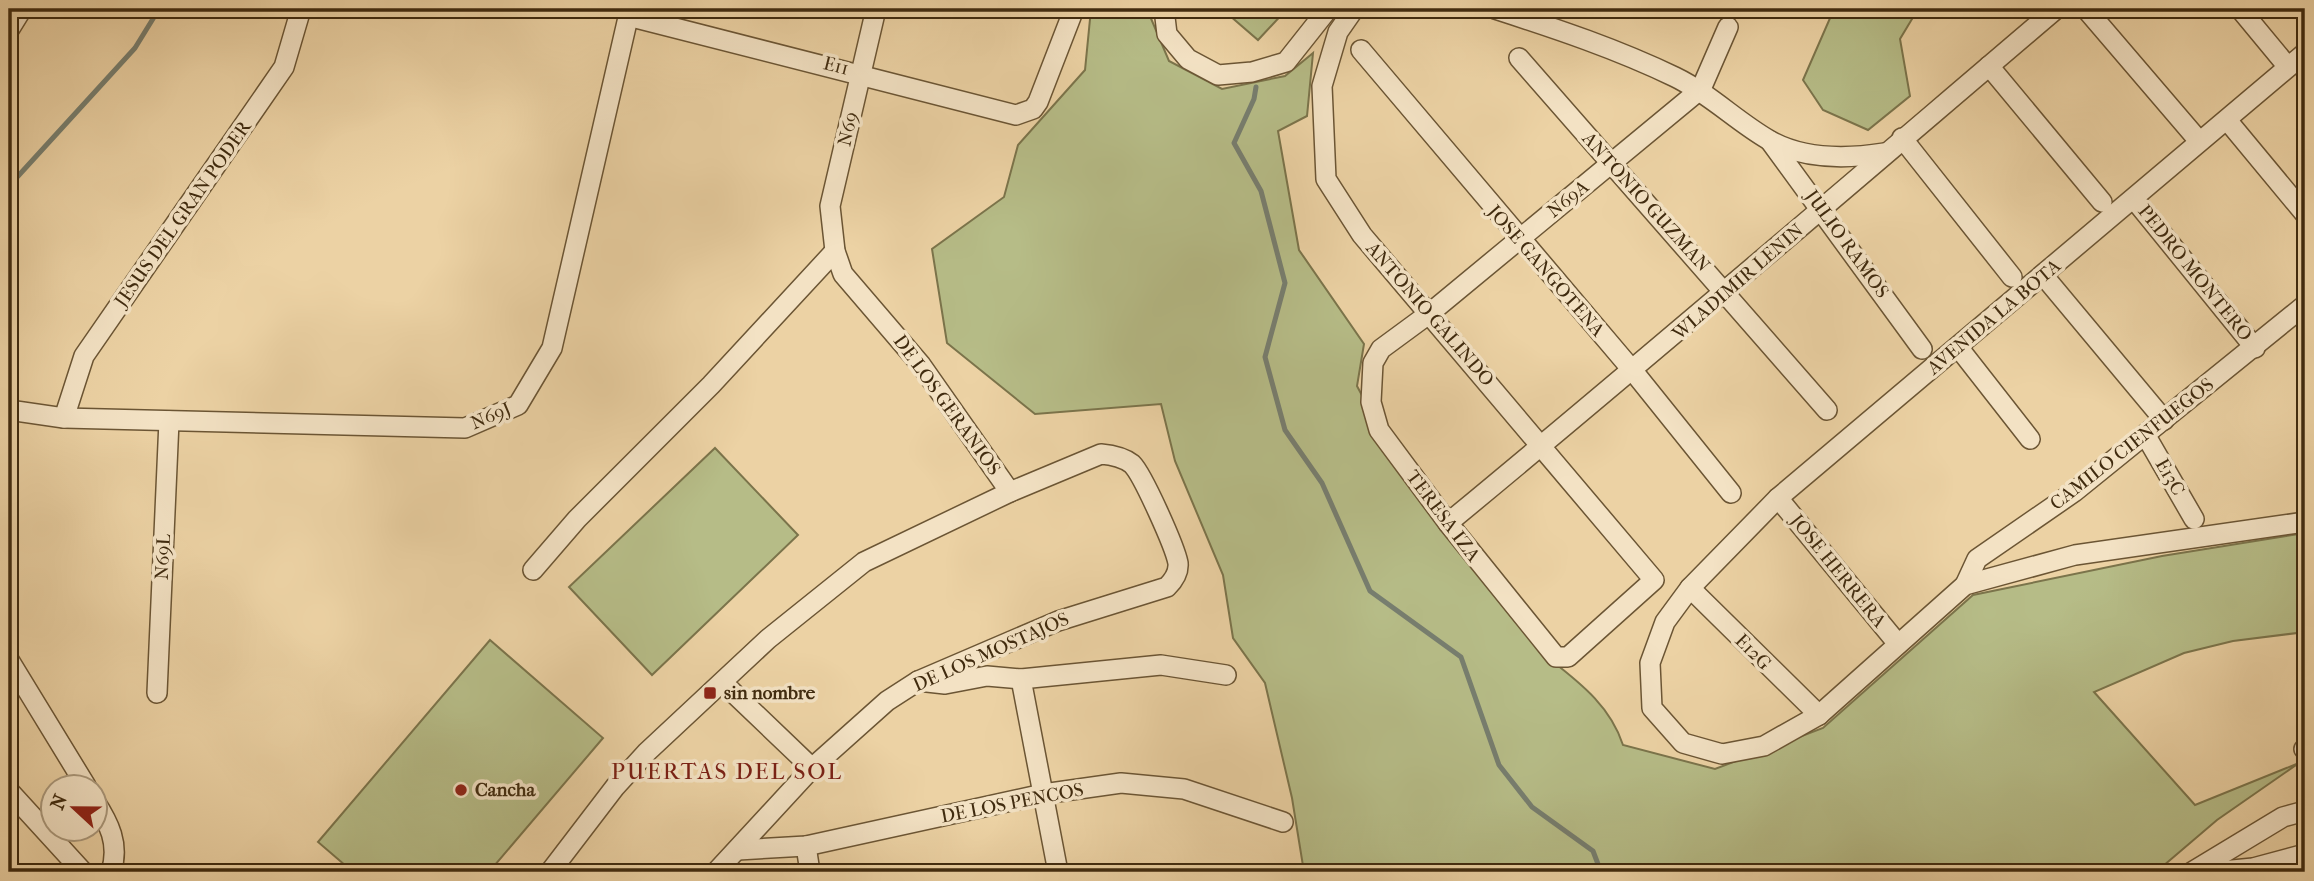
<svg xmlns="http://www.w3.org/2000/svg" width="2314" height="881" viewBox="0 0 2314 881" font-family="'IM FELL French Canon',serif">
  <rect width="100%" height="100%" fill="#ecd2a4"/>
  <filter id="stains"><feTurbulence type="fractalNoise" baseFrequency=".00286" numOctaves="4"/><feColorMatrix values="0 0 0 0 .2 0 0 0 0 .09 0 0 0 0 .02 0 0 0 .5 -.17"/></filter>
  <radialGradient id="worn" r=".72"><stop offset=".6" stop-color="#630" stop-opacity="0"/><stop offset="1" stop-color="#630" stop-opacity=".3"/></radialGradient>
  <g fill="#b6bc87" stroke="#7b744b" stroke-width="2">
    <path d="M1091,9H1147L1169,61L1222,89L1285,76L1313,53L1307,116L1278,131L1299,250L1364,344L1357,386L1383,435L1552,661C1583,685 1611,708 1623,745L1715,769L1823,728L1973,595L2162,556L2305,533V632L2233,641L2184,653L2094,692L2195,805L2299,763L2217,820L2156,872H1304L1292,798L1265,683L1233,638L1223,575L1175,461L1161,404L1035,414L947,343L932,249L1004,197L1018,145L1085,70Z"/>
    <path d="M1222,9H1287L1258,40Z"/>
    <path d="M1834,9H1918L1900,39L1910,96L1868,130L1823,110L1803,80Z"/>
    <path d="M715,448L798,535L652,675L569,587Z"/>
    <path d="M490,640L603,738L489,872H353L318,842Z"/>
  </g>
  <g fill="none" stroke-linecap="round" stroke-linejoin="round">
    <g stroke="#777e6f" stroke-width="5">
      <path d="M1256,87L1254,99L1234,143L1261,191L1285,283L1265,357L1285,430L1322,483L1370,591L1461,657L1499,765L1532,807L1593,851L1601,872"/>
      <path d="M9,186L135,48L159,9"/>
    </g>
    <defs>
      <g id="minor">
        <path d="M876,9L830,206L835,251L843,274L921,365L1010,492"/>
        <path d="M1164,9L1167,34L1188,59L1218,75L1252,72L1286,62L1328,9"/>
        <path d="M1354,9L1338,32L1322,86L1326,179L1362,235L1654,580L1568,657H1556L1448,523L1379,430L1371,402L1373,363L1381,349L1430,313L1701,89L1728,27"/>
        <path d="M1495,9C1557,29 1617,49 1675,77C1710,94 1736,121 1769,140C1804,160 1846,159 1884,153"/>
        <path d="M2086,9L2199,141"/>
        <path d="M2240,9L2288,67"/>
        <path d="M628,16L1016,115L1033,109L1038,102L1074,9"/>
        <path d="M9,30L22,9"/>
        <path d="M1361,50L1633,371L1731,493"/>
        <path d="M2305,53L1778,498L1690,588L1665,622L1650,663L1652,708L1683,743L1722,754L1764,746L1819,715L1965,585L2075,555L2305,522"/>
        <path d="M1519,58L1827,410"/>
        <path d="M1989,66L2102,202"/>
        <path d="M2227,120L2305,214"/>
        <path d="M1902,138L2012,277"/>
        <path d="M1770,141L1922,349"/>
        <path d="M2134,199L2255,348"/>
        <path d="M2043,275L2164,420"/>
        <path d="M1958,347L2030,439"/>
        <path d="M9,410L64,418L465,428L518,405L552,348L630,9"/>
        <path d="M64,418L84,356L284,67L301,9"/>
        <path d="M2146,436L2194,519"/>
        <path d="M1778,498L1898,644"/>
        <path d="M1448,523C1653,354 1854,181 2056,9"/>
        <path d="M533,570L577,519L711,385L835,251"/>
        <path d="M1965,585L1977,559L2074,492L2305,305"/>
        <path d="M1690,588L1819,715"/>
        <path d="M9,660L86,786"/>
        <path d="M1021,679L1058,872"/>
        <path d="M918,681L945,684L987,676L1021,679L1161,665L1226,675"/>
        <path d="M723,683L812,768"/>
        <path d="M157,693L169,421"/>
        <path d="M2304,749H2305"/>
        <path d="M9,791L83,872"/>
        <path d="M94,800C109,823 120,844 111,872"/>
        <path d="M806,846L810,872"/>
        <path d="M738,850L806,846L1043,794L1121,783L1184,789L1283,822"/>
        <path d="M550,872L615,787L647,752L768,639L864,562L1010,492L1101,454C1112,455 1123,457 1132,464C1143,475 1175,547 1178,563C1179,573 1173,581 1167,587L1058,621L918,681L887,701L812,768L716,872"/>
        <path d="M2192,872L2283,817L2305,811"/>
        <path d="M2212,872L2253,868L2305,854"/>
      </g>
    </defs>
    <use href="#minor" stroke="#6b5534" stroke-width="22"/>
    <use href="#minor" stroke="#f3e2c4" stroke-width="19"/>
  </g>
  <g fill="#8f2418" stroke="#f3e2c4" stroke-width="2.5">
    <rect x="703" y="686" width="14" height="14" rx="3.5"/>
    <circle cx="461" cy="790" r="7"/>
  </g>
  <g text-anchor="middle" dominant-baseline="central" stroke-width="7" stroke-linejoin="round" paint-order="stroke">
    <g font-size="19" fill="#402b0f" stroke="#f3e2c4">
      <text transform="translate(836 66) rotate(14)">E11</text>
      <text transform="translate(848 129) rotate(-77)">N69</text>
      <text transform="translate(1568 199) rotate(-39)">N69A</text>
      <text transform="translate(1646 202) rotate(48)">ANTONIO GUZMAN</text>
      <text transform="translate(183 214) rotate(-55)">JESUS DEL GRAN PODER</text>
      <text transform="translate(1847 244) rotate(54)">JULIO RAMOS</text>
      <text transform="translate(1546 271) rotate(49)">JOSE GANGOTENA</text>
      <text transform="translate(2195 273) rotate(51)">PEDRO MONTERO</text>
      <text transform="translate(1738 282) rotate(-41)">WLADIMIR LENIN</text>
      <text transform="translate(1430 314) rotate(49)">ANTONIO GALINDO</text>
      <text transform="translate(1994 317) rotate(-40)">AVENIDA LA BOTA</text>
      <text transform="translate(947 405) rotate(54)">DE LOS GERANIOS</text>
      <text transform="translate(491 416) rotate(-23)">N69J</text>
      <text transform="translate(2132 444) rotate(-38)">CAMILO CIENFUEGOS</text>
      <text transform="translate(2170 477) rotate(60)">E13C</text>
      <text transform="translate(1443 516) rotate(53)">TERESA IZA</text>
      <text transform="translate(163 557) rotate(-87)">N69L</text>
      <text transform="translate(1838 571) rotate(51)">JOSE HERRERA</text>
      <text transform="translate(991 652) rotate(-24)">DE LOS MOSTAJOS</text>
      <text transform="translate(1753 652) rotate(45)">E12G</text>
      <text transform="translate(1012 803) rotate(-11)">DE LOS PENCOS</text>
    </g>
    <g font-size="19" font-weight="bold" fill="#402b0f" stroke="#f3e2c4" text-anchor="start">
      <text x="724" y="693">sin nombre</text>
      <text x="475" y="790">Cancha</text>
    </g>
    <g font-size="23" letter-spacing="2" fill="#7a1f14" stroke="#f3e2c4">
      <text x="727" y="771">PUERTAS DEL SOL</text>
    </g>
  </g>
  <rect width="2314" height="881" fill="none" stroke="#ecd2a4" stroke-width="35"/>
  <rect x="10" y="10" width="2293" height="860" fill="none" stroke="#402b0f" stroke-width="3.5"/>
  <rect x="18" y="18" width="2279" height="846" fill="none" stroke="#402b0f" stroke-width="2"/>
  <g transform="translate(74 808) rotate(292)"><circle r="33" fill="#f3e2c4" stroke="#ab997c" stroke-width="2"/>
  <path d="M0-5L12 26L0 18L-12 26Z" fill="#8f2418"/>
  <text y="-10" font-size="19" font-weight="bold" text-anchor="middle" fill="#402b0f">N</text>
  </g>
  <rect width="100%" height="100%" filter="url(#stains)"/>
  <rect width="100%" height="100%" fill="url(#worn)"/>
</svg>
